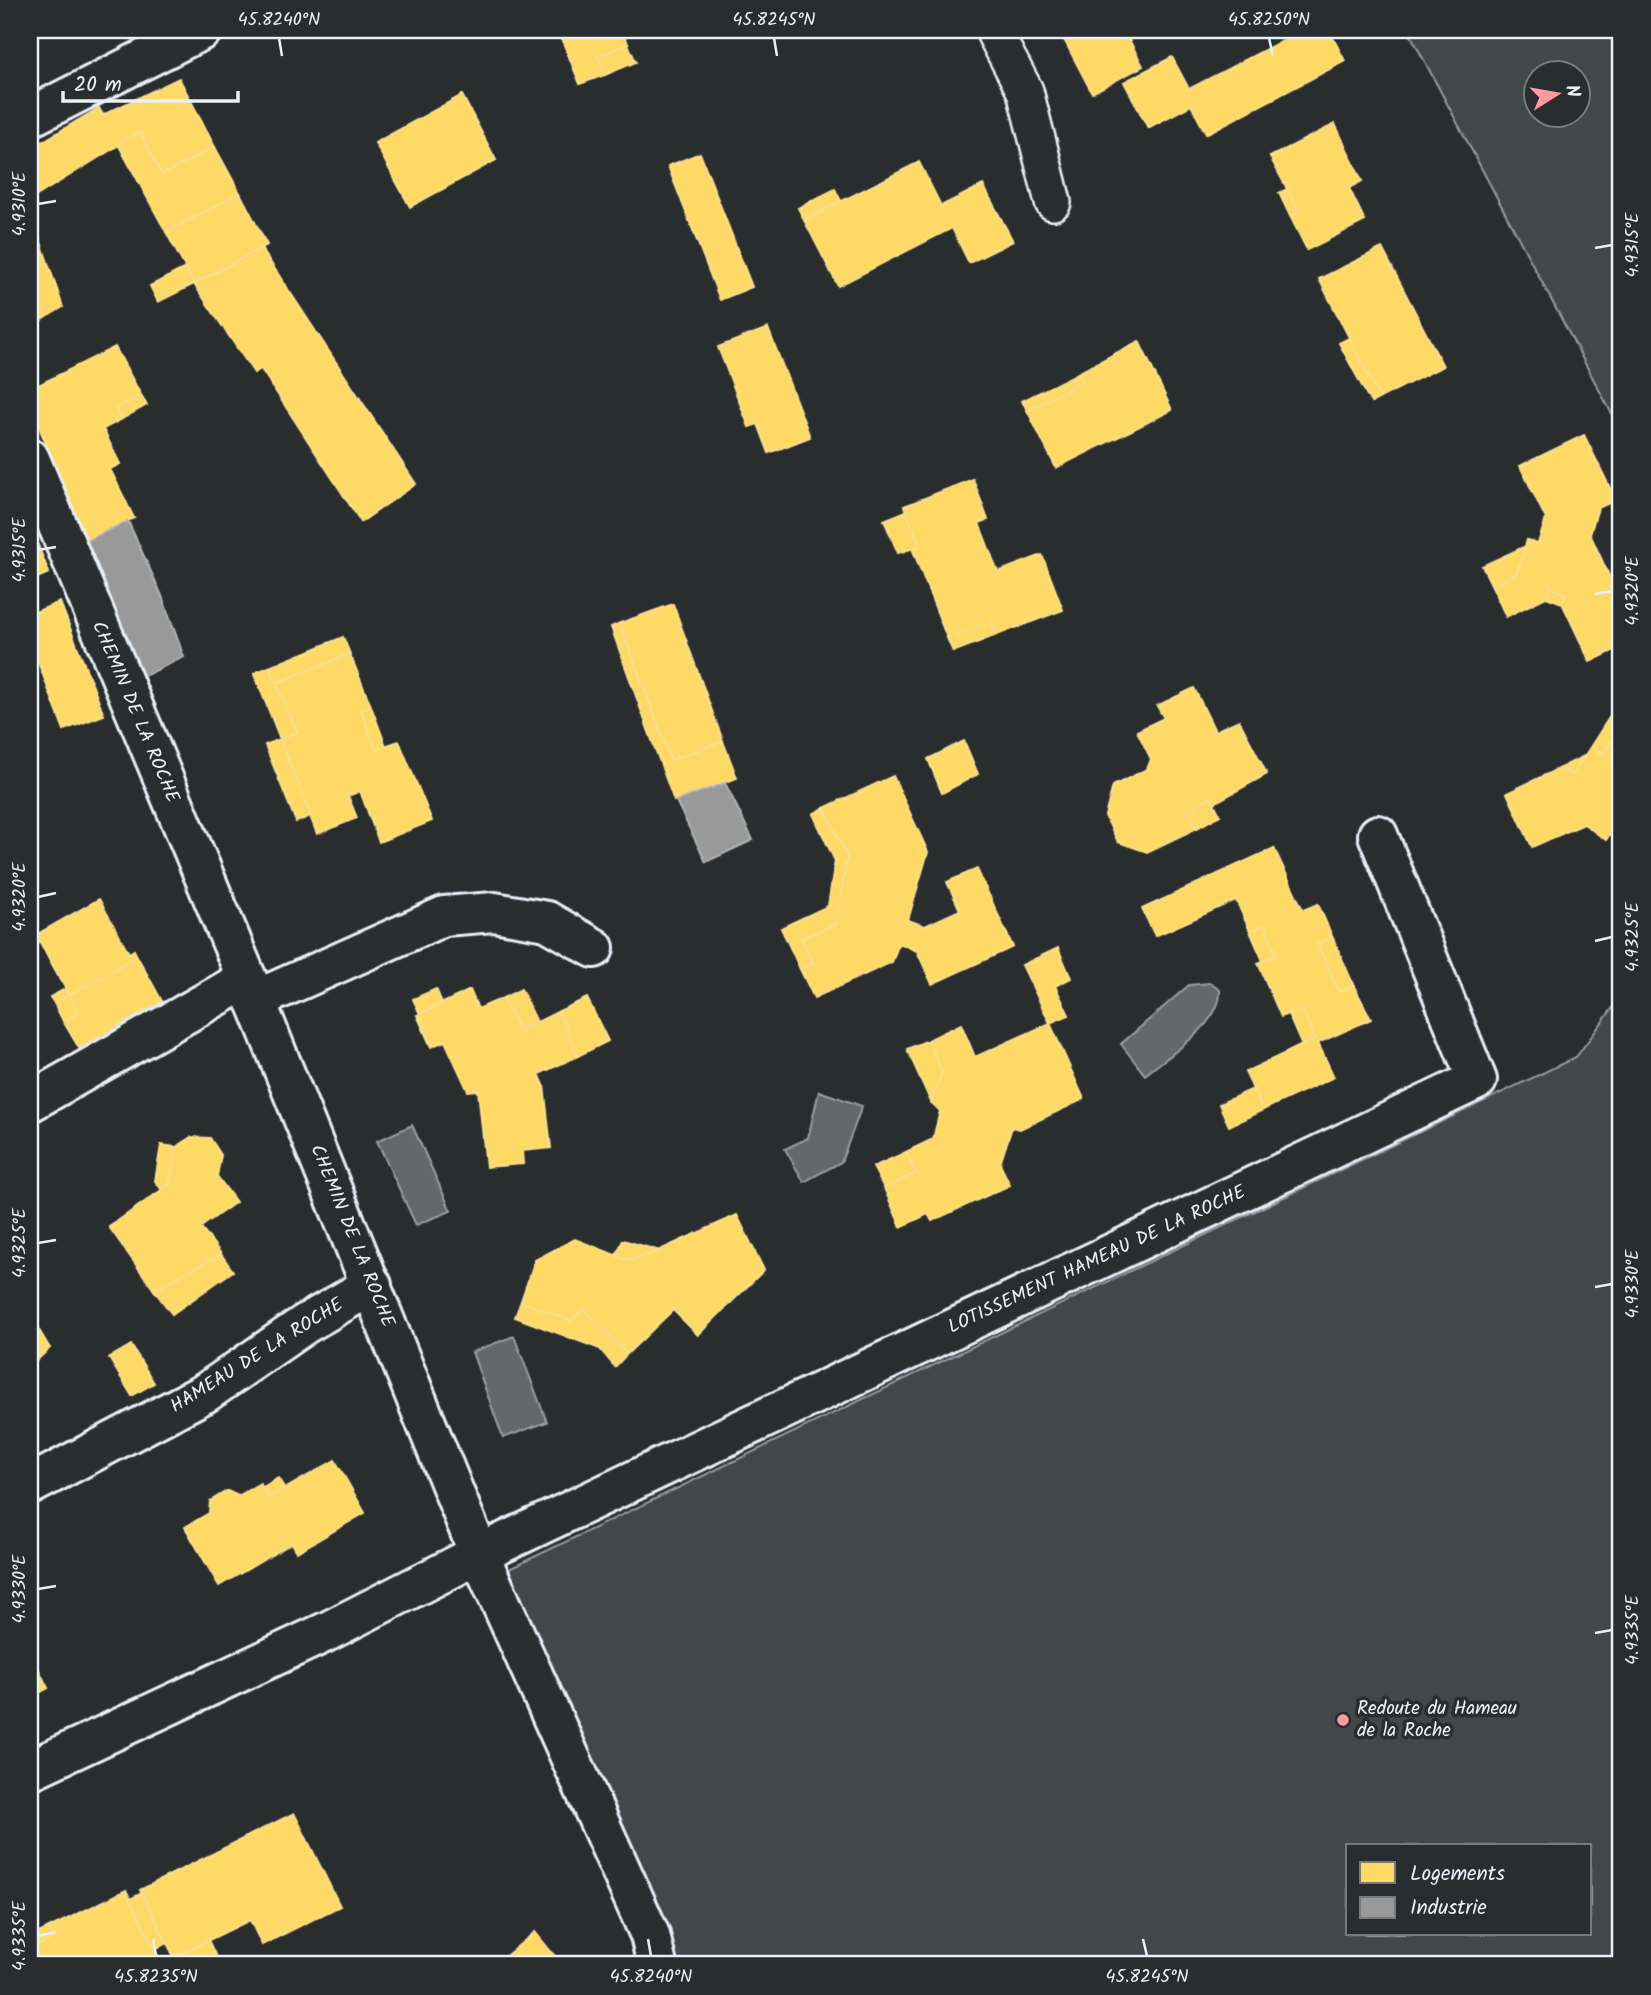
<svg xmlns="http://www.w3.org/2000/svg" width="1651" height="1995" viewBox="0 0 1651 1995" font-family="Kalam,sans-serif">
  <rect width="100%" height="100%" fill="#2a2d2e"/>
  <filter id="ink" filterUnits="userSpaceOnUse"><feTurbulence type="fractalNoise" baseFrequency=".0143" numOctaves="2"/><feDisplacementMap in="SourceGraphic" scale="14" xChannelSelector="R" yChannelSelector="G"/><feConvolveMatrix kernelMatrix="1 2 1 2 8 2 1 2 1" color-interpolation-filters="sRGB"/></filter>
  <g filter="url(#ink)">
    <g fill="#424648" stroke="#959ca0" stroke-width="2" fill-rule="evenodd">
      <path d="M1408,30H1621V431ZM1536,74H1578V116H1536Z"/>
      <path d="M1621,997V1965H677L509,1569L1576,1057ZM1348,1846H1590V1934H1348Z"/>
    </g>
    <g fill="#63686b" stroke="#989fa3" stroke-width="2">
      <path d="M1210,983L1220,990C1222,1024 1170,1054 1145,1075L1121,1044L1189,985Z"/>
      <path d="M819,1091L862,1106L841,1162L804,1182L785,1149L808,1138Z"/>
      <path d="M412,1125L451,1211L416,1225L377,1141Z"/>
      <path d="M514,1336L547,1422L503,1438L472,1352Z"/>
    </g>
    <g fill="#ffd966" stroke="#f8e092" stroke-width="2">
      <path d="M558,30H623L628,44L598,56L605,75L580,84Z"/>
      <path d="M1059,30H1124L1143,66L1092,93Z"/>
      <path d="M1303,30H1329L1345,61L1206,134L1191,105L1148,128L1124,82L1172,57L1189,89Z"/>
      <path d="M628,44L636,62L605,75L598,56Z"/>
      <path d="M179,78L215,147L162,175L140,132L30,200V149L99,108L103,115Z"/>
      <path d="M462,95L496,160L410,207L375,143Z"/>
      <path d="M1335,124L1362,181L1349,188L1365,221L1307,250L1290,216L1299,211L1270,157Z"/>
      <path d="M140,132L162,175L215,147L240,193L166,232L119,146V143Z"/>
      <path d="M700,153L752,287L720,300L668,166Z"/>
      <path d="M919,162L941,206L983,185L1013,241L969,263L952,228L838,286L804,220Z"/>
      <path d="M835,189L841,201L804,220L798,208Z"/>
      <path d="M1287,189L1299,211L1290,216L1279,193Z"/>
      <path d="M240,193L267,245L194,284L166,232Z"/>
      <path d="M30,210L63,307L30,327Z"/>
      <path d="M261,248L416,484L361,522L261,369L254,373L194,284Z"/>
      <path d="M1382,248L1443,366L1380,398L1319,279Z"/>
      <path d="M185,268L194,284L158,302L150,286Z"/>
      <path d="M768,328L810,437L769,453L758,424L749,427L718,347Z"/>
      <path d="M1349,338L1380,398L1371,403L1339,343Z"/>
      <path d="M1139,341L1172,410L1056,468L1027,410L1083,382L1078,373Z"/>
      <path d="M115,347L141,395L116,409L122,419L103,429L120,464L110,469L134,518L86,541L30,405V389Z"/>
      <path d="M1078,373L1083,382L1027,410L1022,401Z"/>
      <path d="M141,395L147,405L122,419L116,409Z"/>
      <path d="M1584,435L1616,500L1598,508L1590,534L1616,591L1621,589V647L1590,662L1562,603L1566,594L1550,587L1546,597L1506,617L1492,586L1516,574L1527,540L1538,543L1546,519L1520,466Z"/>
      <path d="M973,479L988,520L979,523L998,572L1042,555L1063,610L997,635L991,621L947,638L912,548L920,546L904,506Z"/>
      <path d="M906,511L920,546L898,553L884,520Z"/>
      <path d="M30,525L49,573L30,581Z"/>
      <path d="M1526,546L1516,574L1492,586L1482,566Z"/>
      <path d="M1550,587L1566,594L1562,603L1546,597Z"/>
      <path d="M60,602L104,715L64,730L30,641V614Z"/>
      <path d="M673,604L723,741L671,760L620,623Z"/>
      <path d="M991,621L997,635L953,652L947,638Z"/>
      <path d="M620,623L671,760L723,741L737,778L674,801L611,627Z"/>
      <path d="M343,637L350,654L276,683L269,667Z"/>
      <path d="M350,654L371,706L361,710L376,749L399,741L432,821L379,842L360,791L348,796L357,818L317,834L280,739L297,732L276,683Z"/>
      <path d="M269,667L297,732L280,739L254,673Z"/>
      <path d="M1194,688L1215,731L1239,720L1267,774L1214,803L1211,797L1188,811L1197,828L1147,852L1118,842L1105,816L1113,786L1147,769L1151,759L1137,731L1164,718L1157,706Z"/>
      <path d="M1621,699V725L1603,754L1591,746Z"/>
      <path d="M371,706L386,746L376,749L361,710Z"/>
      <path d="M1621,725V817L1606,840L1584,824L1532,847L1507,793L1560,768L1572,775L1591,746L1603,754Z"/>
      <path d="M280,739L311,816L296,822L265,745Z"/>
      <path d="M964,741L978,774L942,793L928,759Z"/>
      <path d="M1584,756L1572,775L1560,768Z"/>
      <path d="M893,776L928,852L908,920L925,926L960,910L947,882L977,869L1013,947L932,984L917,951L899,943L892,962L814,998L800,969L813,963L801,938L836,924L847,856L824,808Z"/>
      <path d="M1211,797L1220,815L1197,828L1188,811Z"/>
      <path d="M824,808L847,856L836,924L801,938L813,963L800,969L781,928L828,906L835,861L813,814Z"/>
      <path d="M1274,848L1303,910L1318,904L1332,936L1318,944L1339,992L1354,986L1371,1019L1318,1043L1334,1077L1263,1110L1245,1072L1315,1039L1301,1008L1281,1017L1258,963L1277,955L1264,925L1250,931L1236,900L1155,936L1142,909Z"/>
      <path d="M99,899L129,953L134,950L137,956L69,995L36,935Z"/>
      <path d="M1264,925L1277,955L1263,961L1250,931Z"/>
      <path d="M1332,936L1354,986L1339,992L1318,944Z"/>
      <path d="M1058,948L1071,978L1055,986L1069,1015L1050,1023L1022,965Z"/>
      <path d="M137,956L162,1001L79,1048L63,1021L79,1013L69,995Z"/>
      <path d="M65,989L69,995L54,1003L50,997Z"/>
      <path d="M436,989L442,1003L420,1014L413,999Z"/>
      <path d="M521,989L537,1022L519,1031L503,998Z"/>
      <path d="M470,990L478,1009L503,998L519,1031L559,1011L578,1056L539,1074L544,1085L551,1148L522,1151L523,1164L486,1167L478,1090L468,1091L445,1041L433,1046L420,1014Z"/>
      <path d="M69,995L79,1013L63,1021L54,1003Z"/>
      <path d="M587,998L608,1041L578,1056L559,1011Z"/>
      <path d="M1301,1008L1315,1039L1302,1046L1288,1014Z"/>
      <path d="M420,1014L433,1046L431,1047L417,1015Z"/>
      <path d="M1050,1023L1084,1099L1020,1129L1012,1127L1000,1164L1010,1185L932,1221L928,1214L901,1227L884,1188L916,1173L906,1152L933,1139L940,1111L931,1102L942,1072L928,1040L961,1024L975,1057Z"/>
      <path d="M928,1040L942,1072L931,1102L907,1049Z"/>
      <path d="M1253,1089L1263,1110L1229,1126L1219,1104Z"/>
      <path d="M191,1137L210,1138L221,1155L217,1176L236,1202L201,1227L221,1254L154,1290L109,1227L170,1184L176,1147Z"/>
      <path d="M161,1145L176,1147L170,1184L162,1190L155,1181Z"/>
      <path d="M906,1152L916,1173L884,1188L873,1167Z"/>
      <path d="M737,1215L764,1270L698,1335L673,1310L627,1354L584,1309L571,1321L521,1301L535,1260L575,1239L628,1260L649,1255Z"/>
      <path d="M623,1240L660,1251L628,1260L616,1256Z"/>
      <path d="M221,1254L233,1271L172,1314L154,1290Z"/>
      <path d="M521,1301L571,1321L584,1309L627,1354L615,1367L600,1349L515,1317Z"/>
      <path d="M30,1315L49,1347L30,1358Z"/>
      <path d="M131,1345L154,1383L132,1396L109,1358Z"/>
      <path d="M49,1347L50,1348L30,1367V1358Z"/>
      <path d="M335,1460L365,1513L297,1552L292,1543L219,1586L185,1527L209,1513L210,1501L227,1491L238,1496L260,1483L269,1498Z"/>
      <path d="M278,1478L285,1489L269,1498L263,1487Z"/>
      <path d="M30,1652L48,1688L30,1698Z"/>
      <path d="M294,1813L340,1906L262,1945L250,1920L174,1957L140,1890Z"/>
      <path d="M126,1890L161,1962L154,1965H30V1949L54,1937L49,1928Z"/>
      <path d="M142,1893L167,1943L155,1949L130,1899Z"/>
      <path d="M49,1928L54,1937L30,1949V1937Z"/>
      <path d="M535,1932L562,1965H495Z"/>
      <path d="M208,1940L220,1965H178L174,1957Z"/>
    </g>
    <g fill="#999" stroke="#b1b3b6" stroke-width="2">
      <path d="M128,521L162,596L184,657L140,678L86,541Z"/>
      <path d="M725,783L753,840L706,862L676,801Z"/>
    </g>
    <g fill="none" stroke-linecap="round" stroke-linejoin="round">
      <defs>
        <path id="lane" d="M993,30L1025,91L1053,202"/>
        <g id="street">
          <path d="M30,117L202,30"/>
          <path d="M30,459L247,979L479,1554L326,1632L30,1770"/>
          <path d="M255,1000L444,916L494,912L547,921L594,948"/>
          <path d="M30,1102L247,979"/>
          <path d="M30,1485L205,1393L305,1324L372,1285"/>
          <path d="M657,1965L650,1935L479,1554L1477,1080L1378,835"/>
        </g>
      </defs>
      <use href="#lane" stroke="#e8f1f8" stroke-width="40"/>
      <use href="#street" stroke="#e8f1f8" stroke-width="44"/>
      <use href="#lane" stroke="#2a2d2e" stroke-width="35"/>
      <use href="#street" stroke="#2a2d2e" stroke-width="38"/>
    </g>
  </g>
  <path fill="none" stroke="#e8f1f8" stroke-width="2.5" d="M279,38L282,56M774,38L777,56M1269,38L1273,56M38,204L56,201M1595,248L1612,245M38,550L56,547M1595,594L1612,591M38,897L56,893M1595,941L1612,937M38,1243L56,1240M1595,1287L1612,1284M38,1589L56,1586M1595,1633L1612,1630M38,1936L56,1932M153,1939L156,1956M648,1939L651,1956M1143,1939L1147,1956"/>
  <circle fill="#ff9aa2" stroke="#2a2d2e" stroke-width="2.5" cx="1343" cy="1720" r="7"/>
  <g text-anchor="middle" dominant-baseline="central" stroke-width="7" stroke-linejoin="round" paint-order="stroke">
    <g font-size="19" fill="#e8f1f8" stroke="#2a2d2e">
      <text transform="translate(135 712) rotate(67)">CHEMIN DE LA ROCHE</text>
      <text transform="translate(352 1236) rotate(68)">CHEMIN DE LA ROCHE</text>
      <text transform="translate(1097 1260) rotate(-25)">LOTISSEMENT HAMEAU DE LA ROCHE</text>
      <text transform="translate(257 1356) rotate(-32)">HAMEAU DE LA ROCHE</text>
    </g>
    <g font-size="19" fill="#e8f1f8" stroke="#2a2d2e" text-anchor="start">
      <text x="1357" y="1709">Redoute du Hameau<tspan x="1357" dy="22">de la Roche</tspan></text>
    </g>
  </g>
  <rect width="1651" height="1995" fill="none" stroke="#2a2d2e" stroke-width="77"/>
  <rect x="1346" y="1844" width="245" height="91" fill="#2a2d2e" stroke="#767b7f" stroke-width="2"/>
  <rect x="1360" y="1862" width="35" height="21" fill="#ffd966" stroke="#767b7f" stroke-width="2"/>
  <text x="1410" y="1880" font-size="21" fill="#e8f1f8">Logements</text>
  <rect x="1360" y="1897" width="35" height="21" fill="#999999" stroke="#767b7f" stroke-width="2"/>
  <text x="1410" y="1914" font-size="21" fill="#e8f1f8">Industrie</text>
  <g transform="translate(1557 94) rotate(79)"><circle r="33" fill="#2a2d2e" stroke="#767b7f" stroke-width="2"/>
  <path d="M0-5L12 26L0 18L-12 26Z" fill="#ff9aa2"/>
  <text y="-10" font-size="19" font-weight="bold" text-anchor="middle" fill="#e8f1f8">N</text>
  </g>
  <path d="M63 91v10h175v-10" fill="none" stroke="#e8f1f8" stroke-width="3.5"/>
  <text x="74" y="91" font-size="21" fill="#e8f1f8" stroke="#2a2d2e" stroke-width="5" paint-order="stroke">20 m</text>
  <rect x="38" y="38" width="1574" height="1918" fill="none" stroke="#e8f1f8" stroke-width="2.5"/>
  <g font-size="18" text-anchor="middle" fill="#e8f1f8">
    <text x="279" y="25">45.8240°N</text>
    <text x="774" y="25">45.8245°N</text>
    <text x="1269" y="25">45.8250°N</text>
    <text transform="translate(19 204) rotate(-90)" y="6">4.9310°E</text>
    <text transform="translate(1632 245) rotate(-90)" y="6">4.9315°E</text>
    <text transform="translate(19 550) rotate(-90)" y="6">4.9315°E</text>
    <text transform="translate(1632 591) rotate(-90)" y="6">4.9320°E</text>
    <text transform="translate(19 897) rotate(-90)" y="6">4.9320°E</text>
    <text transform="translate(1632 937) rotate(-90)" y="6">4.9325°E</text>
    <text transform="translate(19 1243) rotate(-90)" y="6">4.9325°E</text>
    <text transform="translate(1632 1284) rotate(-90)" y="6">4.9330°E</text>
    <text transform="translate(19 1589) rotate(-90)" y="6">4.9330°E</text>
    <text transform="translate(1632 1630) rotate(-90)" y="6">4.9335°E</text>
    <text transform="translate(19 1936) rotate(-90)" y="6">4.9335°E</text>
    <text x="156" y="1982">45.8235°N</text>
    <text x="651" y="1982">45.8240°N</text>
    <text x="1147" y="1982">45.8245°N</text>
  </g>
</svg>
